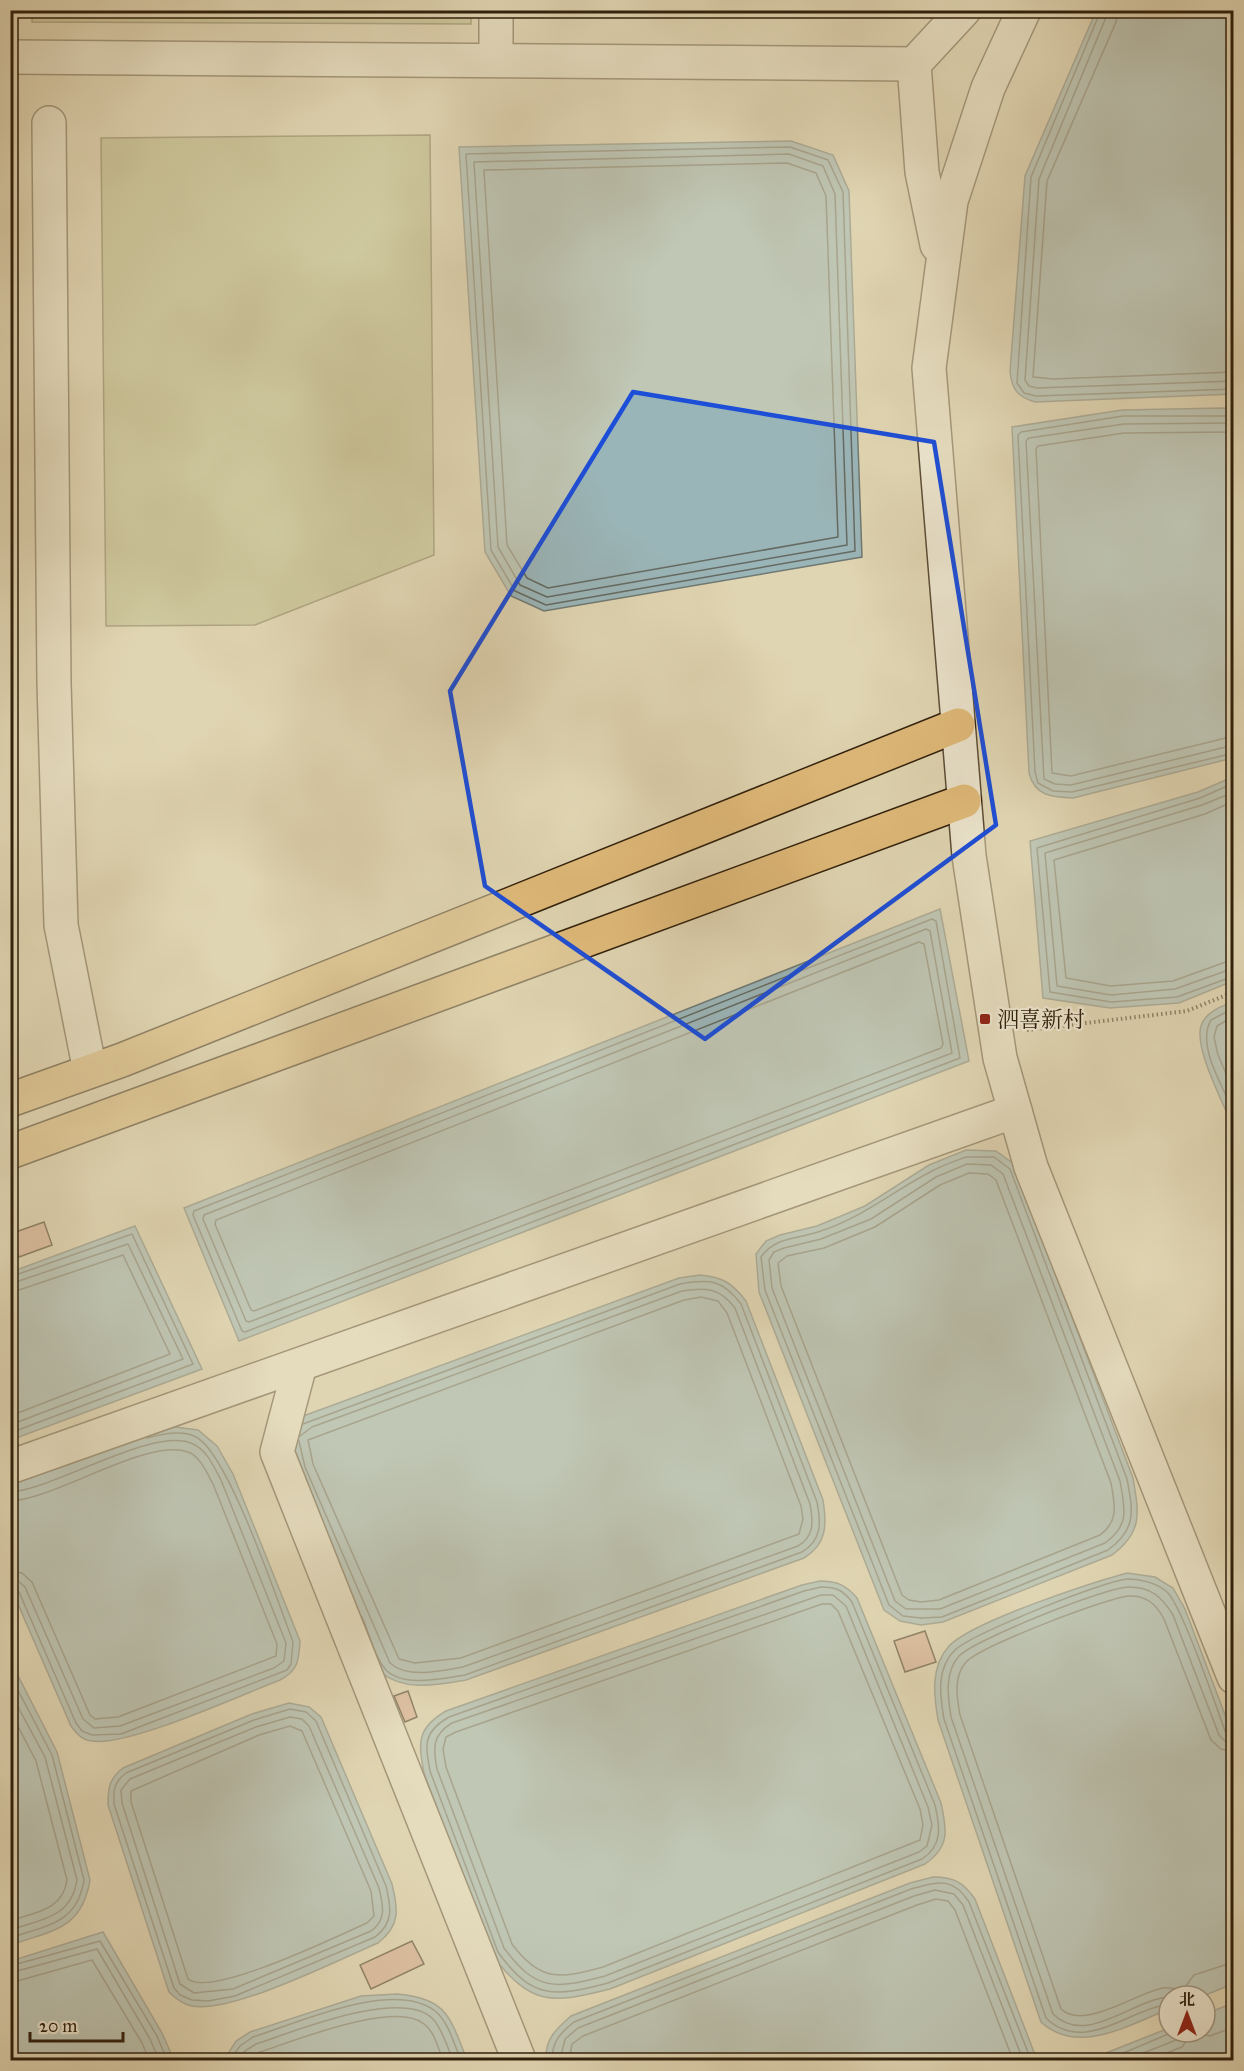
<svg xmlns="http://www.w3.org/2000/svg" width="1244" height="2071" viewBox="0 0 1244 2071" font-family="'IM FELL Great Primer','Noto Serif SC',serif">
  <rect width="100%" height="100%" fill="#e0d5b2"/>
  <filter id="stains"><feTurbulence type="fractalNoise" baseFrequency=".00333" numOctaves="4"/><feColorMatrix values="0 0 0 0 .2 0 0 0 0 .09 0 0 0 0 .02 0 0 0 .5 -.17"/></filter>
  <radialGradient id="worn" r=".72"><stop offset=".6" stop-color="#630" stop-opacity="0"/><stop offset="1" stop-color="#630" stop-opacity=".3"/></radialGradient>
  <g fill="#babb87" stroke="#756e4a" stroke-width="1.5">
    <path d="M32,11L471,10V24L32,22Z"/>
    <path d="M430,135L434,555L255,625L106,626L101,138Z"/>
  </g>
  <g fill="#9ab5b8" stroke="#707973" stroke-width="1.5">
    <path d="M1096,11H1233V394L1035,402C1018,397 1012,390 1010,372L1025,176Z"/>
    <path d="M791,141L833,155L849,191L862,557L544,611L511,596L485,552L459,147Z"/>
    <path d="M1223,408L1234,410L1233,758L1073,798C1051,797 1035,796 1029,773L1012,427L1122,410Z"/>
    <path d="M1233,777V981L1179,1003L1110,1008L1043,998L1030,841L1198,792Z"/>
    <path d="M940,909L969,1061L239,1341L184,1208Z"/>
    <path d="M1233,1002V1127C1224,1104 1194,1049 1201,1026C1205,1012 1222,1006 1233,1002Z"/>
    <path d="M966,1150L996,1151L1014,1164L1133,1478C1139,1513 1143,1532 1112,1555L943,1622L921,1625L900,1621L884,1610L759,1292L756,1254L766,1241L780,1235L817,1226L865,1206L929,1165Z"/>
    <path d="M135,1226L202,1369L11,1440V1272Z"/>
    <path d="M700,1275C723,1277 732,1283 746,1301L823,1500C827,1525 827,1544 804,1558L466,1680C436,1685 405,1692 380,1672L292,1472L291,1424L306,1415L679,1278Z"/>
    <path d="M168,1426L198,1430L217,1446L233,1474L300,1641C299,1660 298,1671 280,1680C241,1695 127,1747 92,1741C82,1740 77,1734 71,1726L11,1588L10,1480Z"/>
    <path d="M1127,1573L1155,1577L1173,1588L1185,1609L1233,1736V1984L1203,1996H1169V2009C1129,2025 1078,2056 1041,2022L938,1720C934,1696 930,1667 949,1646C973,1621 1091,1583 1127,1573Z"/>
    <path d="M820,1581C837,1581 846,1585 857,1598L941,1803C947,1830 950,1847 925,1864L610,1989C551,2004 531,2006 492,1955L424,1773C418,1742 417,1728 446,1711L802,1585Z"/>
    <path d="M11,1662L57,1752L90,1880C82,1930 52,1930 11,1945Z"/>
    <path d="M289,1703L309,1707L321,1717L392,1884C398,1909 401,1925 378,1943C338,1960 231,2014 192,2006C182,2004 175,1998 169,1992L108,1805C108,1788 109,1779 123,1768L252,1714Z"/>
    <path d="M933,1877C954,1877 963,1882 975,1899L1037,2060H546C545,2039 556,2029 571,2016L910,1883Z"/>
    <path d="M103,1932L162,2033L174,2060H11V1961Z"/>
    <path d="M397,1994C447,1998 450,2017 467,2060H224L236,2041L250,2032L361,1996Z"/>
    <path d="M1233,2003V2060H1097L1106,2053L1169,2028V2032H1205V2014Z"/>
  </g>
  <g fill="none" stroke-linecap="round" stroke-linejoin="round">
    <g stroke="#656a62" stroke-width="1.5">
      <path d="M1101,10L1031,177L1017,383L1024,393L1036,396L1234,389"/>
      <path d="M1109,10L1039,179L1025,380L1029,386L1037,388L1234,381"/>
      <path d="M1118,10L1116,22L1047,181L1033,377L1053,379L1234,372"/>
      <path d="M790,147L828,160L843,192L855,551L546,605L515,591L491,550L466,154Z"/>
      <path d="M789,154L823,166L835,194L847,545L547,597L520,585L498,547L474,162Z"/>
      <path d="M787,163L816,173L826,196L838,537L548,588L527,578L507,545L484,170Z"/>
      <path d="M1234,416H1123L1021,432L1018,435L1035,772L1038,783L1053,791L1072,792L1234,753"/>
      <path d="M1234,423L1124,424L1029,438L1026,441L1044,779L1055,784L1071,785L1234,745"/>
      <path d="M1234,432L1124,433L1038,446L1036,449L1052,773L1071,776L1234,736"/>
      <path d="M1234,783L1200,798L1037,848L1050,992L1111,1002L1177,997L1234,976"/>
      <path d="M1234,792L1202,805L1045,853L1057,986L1111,995L1175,989L1234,968"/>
      <path d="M1234,801L1205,814L1054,860L1066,978L1111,986L1173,981L1234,959"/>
      <path d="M932,919L936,921L960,1058L245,1332L242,1331L193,1215L194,1211Z"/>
      <path d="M926,929L930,931L952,1053L249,1322L246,1321L203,1219L204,1215Z"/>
      <path d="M919,942L924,944L943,1044L941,1048L254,1311L251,1310L215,1224L216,1220Z"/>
      <path d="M1234,1008L1211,1020C1196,1045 1223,1087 1234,1112"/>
      <path d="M1234,1016L1217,1026L1214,1037L1218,1055L1234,1092"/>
      <path d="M966,1157H994L1010,1169L1127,1479C1133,1511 1137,1529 1108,1550L942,1617L921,1618L903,1616L889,1605L765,1290L761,1257C775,1237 797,1239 818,1232C862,1218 893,1191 932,1171C943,1165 955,1161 966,1157Z"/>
      <path d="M967,1164L991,1165L1003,1174L1120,1481C1125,1509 1130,1525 1105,1543L940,1609H906L895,1601L772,1288L769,1260L774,1252L784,1248L821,1239L871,1219L936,1177Z"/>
      <path d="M969,1173L988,1174L996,1180L1111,1483C1115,1505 1119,1521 1100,1535L939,1600L921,1602L909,1600L902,1595L781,1286L778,1263L787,1256L824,1248L875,1227L940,1185Z"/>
      <path d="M10,1277L132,1234L193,1364L10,1433"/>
      <path d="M10,1284L128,1244L183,1359L10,1425"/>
      <path d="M10,1293L123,1255L170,1354L10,1416"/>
      <path d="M701,1297L718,1301L727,1313L801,1506L803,1519L799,1534L461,1658L415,1663L399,1659L313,1464L308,1440L684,1300Z"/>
      <path d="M303,1424L680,1284C710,1279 722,1279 741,1304L817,1502C821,1523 822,1540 802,1552L465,1675C443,1678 404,1688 386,1670C375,1658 369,1633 362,1617"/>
      <path d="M299,1441L305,1467L390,1663C408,1679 441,1671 463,1667L798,1546C815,1536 813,1521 810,1504L735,1308C720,1288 706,1287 682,1291L312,1427L300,1436"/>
      <path d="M10,1492C54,1490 154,1425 193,1444C207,1450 214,1467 221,1480L286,1643L284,1661L274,1668L120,1726L94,1728L83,1719L25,1587L18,1581L10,1580"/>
      <path d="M10,1501C54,1500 148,1437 188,1452C200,1456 207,1473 213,1484L277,1644L276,1656L118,1717L95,1719L90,1715L32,1582L22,1573L10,1571"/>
      <path d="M10,1587L19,1592L76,1723L82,1731L92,1735L121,1734L287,1670L291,1664L293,1642C278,1602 228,1453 196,1437C182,1429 161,1434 147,1438"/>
      <path d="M821,1587C836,1587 843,1590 852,1602L935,1805C940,1827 943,1845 922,1859L608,1983C555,1997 532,2000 498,1952L430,1771C425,1744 423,1732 449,1717L804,1591Z"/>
      <path d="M821,1595H833L846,1606L928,1807L932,1825L927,1846L919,1852L605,1976C556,1989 536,1992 504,1948L437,1769C433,1748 432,1735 452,1723Z"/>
      <path d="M822,1604H831L838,1611L920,1809L923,1825L920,1840L603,1967C560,1979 540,1982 512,1944L446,1767L443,1749L446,1737L456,1732Z"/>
      <path d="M10,1675L52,1755L84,1880C77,1924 47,1925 10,1938"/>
      <path d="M10,1692L45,1757L77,1880C71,1918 42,1919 10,1930"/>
      <path d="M290,1709L306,1712L316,1721L386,1886C391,1907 394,1923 375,1937L235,1996L208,2001L192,2000L180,1995L174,1988L114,1804C113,1790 114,1782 126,1773L254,1720Z"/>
      <path d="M10,1711L36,1761L67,1880C63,1910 36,1912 10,1921"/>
      <path d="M290,1717L302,1719L309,1726L379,1888C383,1905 387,1920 371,1931L233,1989L194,1993L180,1984L122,1803L121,1790L130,1779L256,1727Z"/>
      <path d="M290,1726L302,1731L371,1891L374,1916L367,1923C337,1936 211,1998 188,1979L131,1802V1791L259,1735Z"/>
      <path d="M1234,1752L1221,1749L1211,1740L1164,1619C1156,1604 1146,1595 1128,1596C1104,1599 981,1646 966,1662C953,1677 957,1698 960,1715L1061,2009C1084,2031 1138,1992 1163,1988C1170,1987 1176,1989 1182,1991L1194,1975L1234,1962"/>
      <path d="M10,1966L100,1941L157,2036L167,2060"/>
      <path d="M10,1973L97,1949L150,2039L159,2060"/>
      <path d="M10,1983L92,1960L142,2043L149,2060"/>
      <path d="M1169,1997C1133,1999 1086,2047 1053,2014L951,1717C948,1697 944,1673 959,1656C974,1640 1106,1587 1129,1587C1151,1587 1162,1597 1173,1615L1219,1735L1225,1741L1234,1743"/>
      <path d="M1169,2004C1129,2009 1084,2055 1046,2018L944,1719C940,1696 936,1668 955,1650C972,1634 1105,1580 1128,1579C1141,1579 1157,1583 1167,1592C1182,1605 1216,1706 1225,1731L1234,1735"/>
      <path d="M230,2060L240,2046L253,2037C298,2023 393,1979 435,2011C449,2022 454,2045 461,2060"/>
      <path d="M238,2060L245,2051L256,2044C293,2032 402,1987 433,2019C443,2030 447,2047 453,2060"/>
      <path d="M249,2060L260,2052C294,2041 395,2000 424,2024C435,2032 438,2049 443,2060"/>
      <path d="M552,2060C552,2042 560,2033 574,2022L911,1889C938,1882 952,1876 969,1902L1031,2060"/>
      <path d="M560,2060L565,2039L578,2028L914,1896L935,1890L954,1894L963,1905L1023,2060"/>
      <path d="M569,2060L572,2044L583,2036L917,1905L936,1899L948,1901L955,1910L1013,2060"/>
      <path d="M1107,2060L1173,2032"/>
      <path d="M1125,2060L1174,2041L1182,2032"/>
      <path d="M1149,2060L1182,2047L1192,2033L1210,2036L1234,2027"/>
    </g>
  </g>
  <g fill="#d8a78c" stroke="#30200c" stroke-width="1.5">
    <path d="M44,1222L52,1245L19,1257L10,1234Z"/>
    <path d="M925,1631L936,1662L905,1672L894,1641Z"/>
    <path d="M408,1691L417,1717L405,1722L394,1696Z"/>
    <path d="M412,1941L424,1964L371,1989L360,1965Z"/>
  </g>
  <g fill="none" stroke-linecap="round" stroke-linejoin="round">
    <defs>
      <g id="minor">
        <path d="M1024,10L988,88L951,201L929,368L969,856L1000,1058L1031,1167L1234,1677"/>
        <path d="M10,57L914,64"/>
        <path d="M496,59V10"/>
        <path d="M49,123L54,683L61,925L90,1071"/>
        <path d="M937,245L922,172L914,64L964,10"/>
        <path d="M300,1365L277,1452L519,2060"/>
        <path d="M10,1467L1015,1111"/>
      </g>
      <g id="major">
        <path d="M10,1100L122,1060L958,725"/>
        <path d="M10,1152L964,801"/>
      </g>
    </defs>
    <use href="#minor" stroke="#5c4d36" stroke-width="36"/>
    <use href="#major" stroke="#30200c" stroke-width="36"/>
    <path stroke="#30200c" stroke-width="4" stroke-dasharray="1.5 3" stroke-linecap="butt" d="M1027,1030L1187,1011L1234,992"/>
    <use href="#minor" stroke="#ebe4cd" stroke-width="33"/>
    <use href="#major" stroke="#e0ba79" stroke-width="33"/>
  </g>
  <path d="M0 0H1244V2071H0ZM633,392L934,442L996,825L705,1039L485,886L450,691Z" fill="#e0d5b2" fill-opacity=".55" fill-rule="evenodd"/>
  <path fill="none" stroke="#1d4ed8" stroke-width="4.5" stroke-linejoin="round" d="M633,392L934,442L996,825L705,1039L485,886L450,691Z"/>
  <rect fill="#8f2418" stroke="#ebe4cd" stroke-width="2" x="979" y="1013" width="12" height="12" rx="3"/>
  <g text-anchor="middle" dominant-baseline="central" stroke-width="4.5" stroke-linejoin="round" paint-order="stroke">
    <g font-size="22" fill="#30200c" stroke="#ebe4cd" text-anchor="start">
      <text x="997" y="1019">泗喜新村</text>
    </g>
  </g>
  <rect width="1244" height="2071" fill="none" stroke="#e0d5b2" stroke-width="36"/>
  <rect x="12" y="12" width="1220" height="2047" fill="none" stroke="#30200c" stroke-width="3"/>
  <rect x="18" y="18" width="1208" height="2035" fill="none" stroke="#30200c" stroke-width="1.5"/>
  <g transform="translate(1187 2014)"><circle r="28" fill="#ebe4cd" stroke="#a09680" stroke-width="1.5"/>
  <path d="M0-4.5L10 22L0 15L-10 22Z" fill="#8f2418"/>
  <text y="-9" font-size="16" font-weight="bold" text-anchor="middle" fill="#30200c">北</text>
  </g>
  <path d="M30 2032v9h93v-9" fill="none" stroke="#30200c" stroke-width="3"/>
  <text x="39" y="2032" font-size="18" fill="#30200c" stroke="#ebe4cd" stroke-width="4.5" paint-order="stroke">20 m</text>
  <rect width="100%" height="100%" filter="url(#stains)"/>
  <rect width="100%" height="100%" fill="url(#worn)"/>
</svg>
